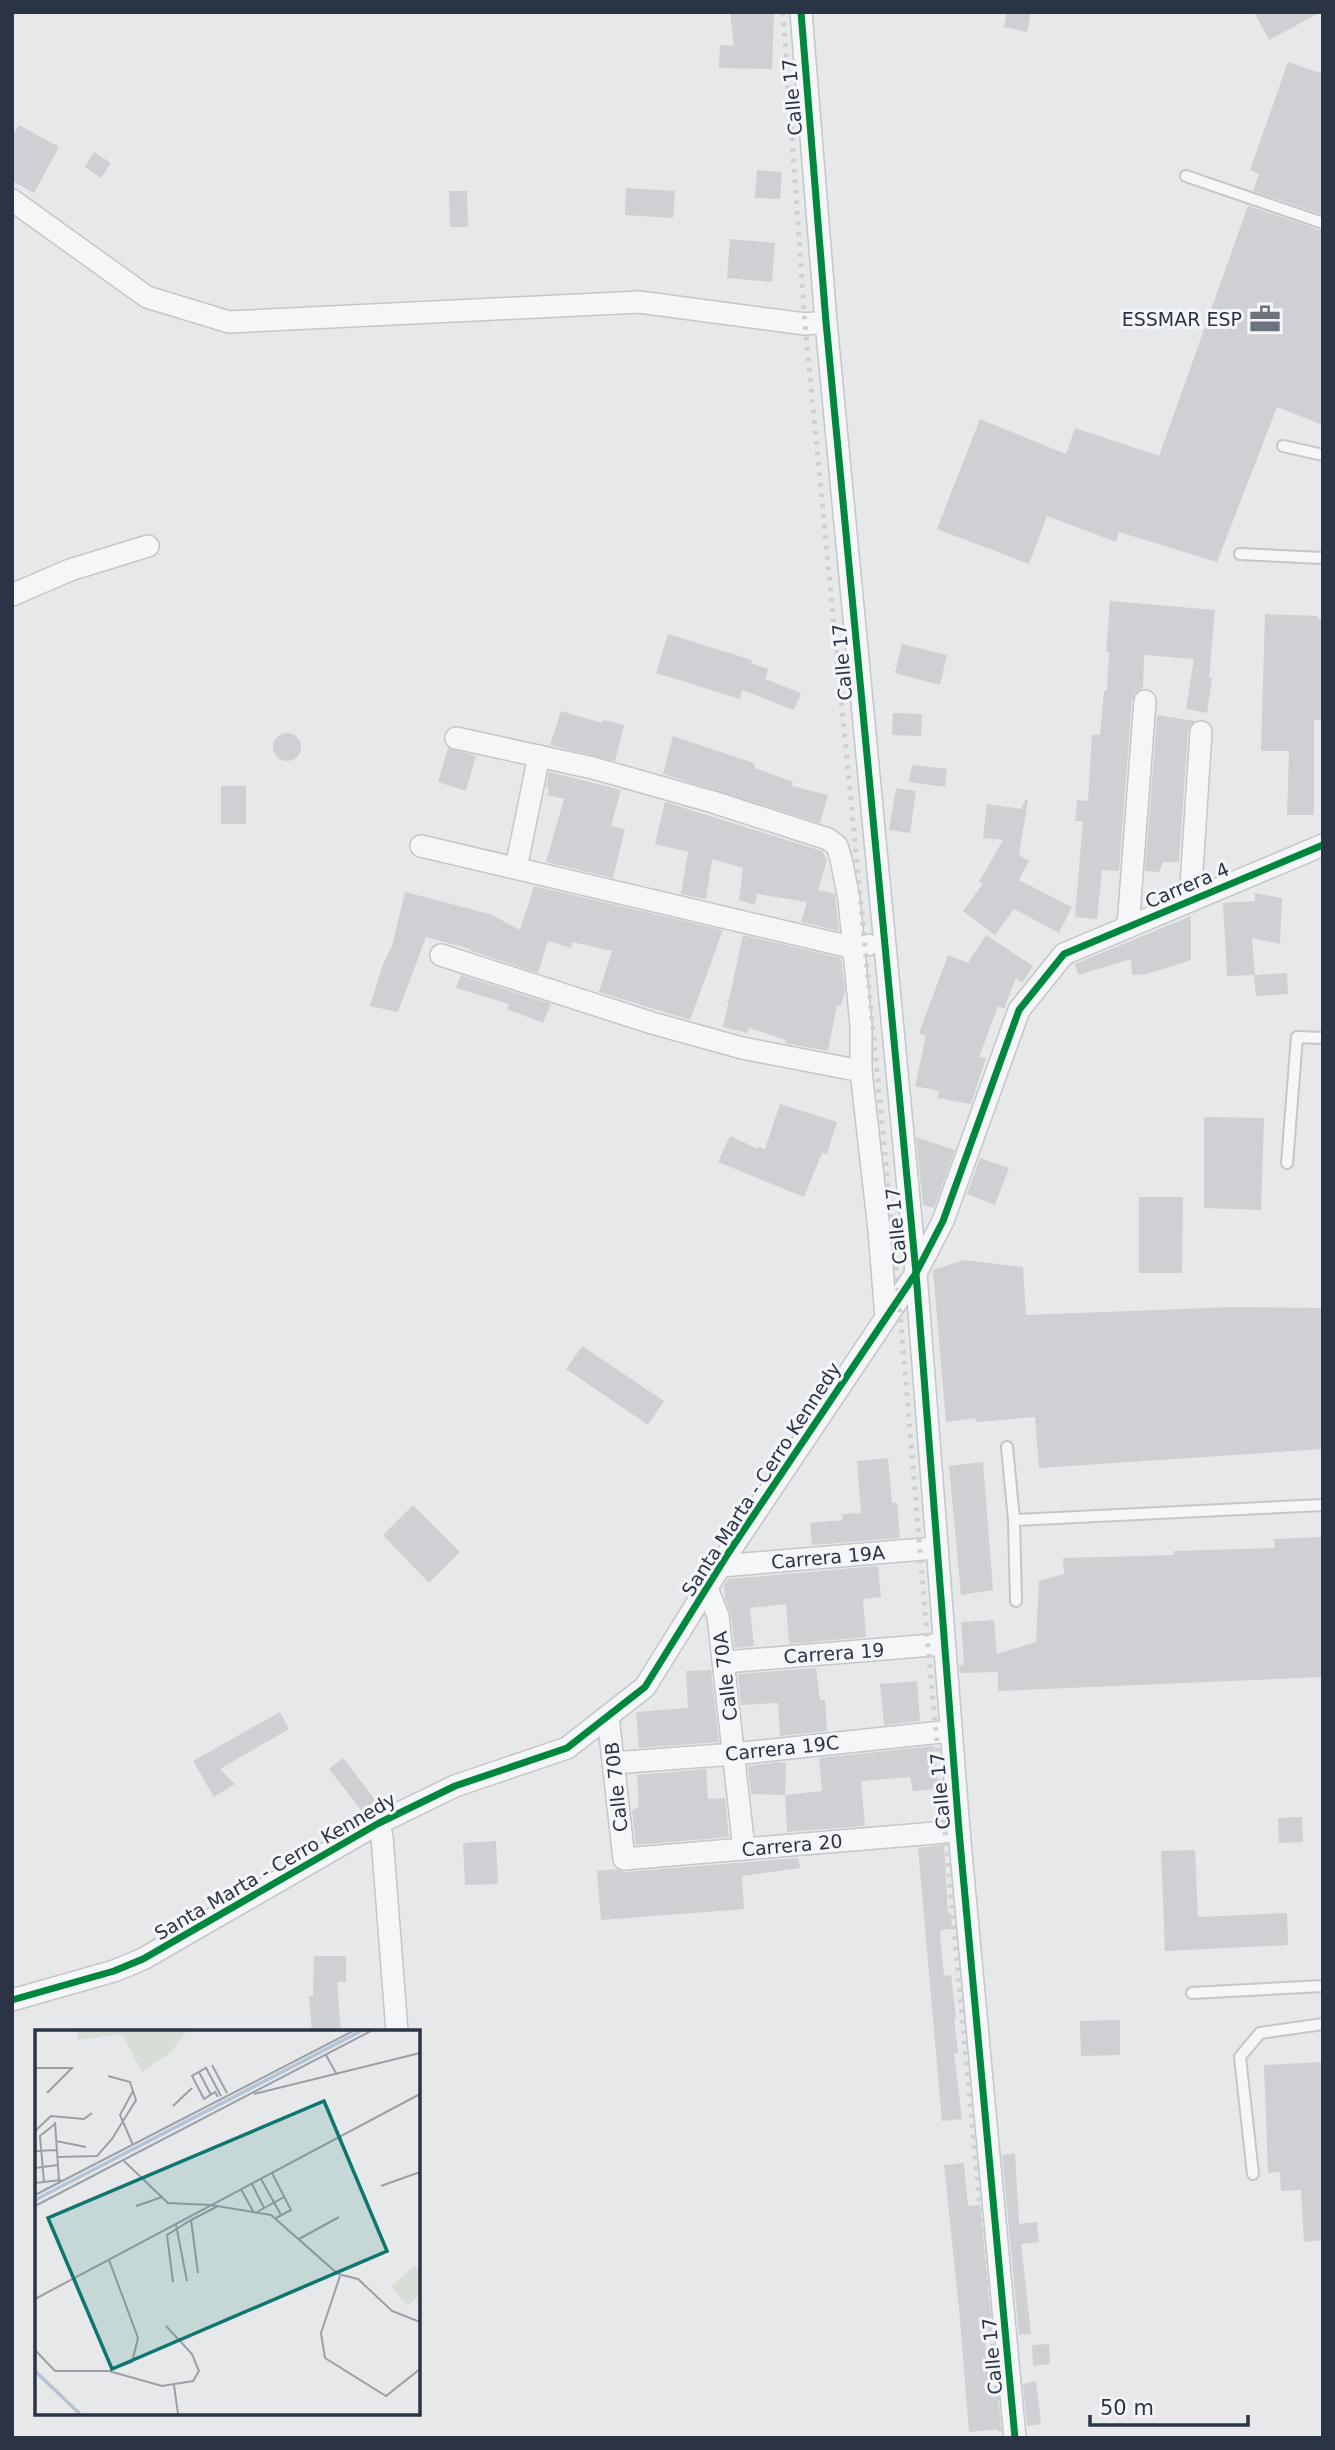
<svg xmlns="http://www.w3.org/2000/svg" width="1335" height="2450" viewBox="0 0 1335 2450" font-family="'DejaVu Sans',sans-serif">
  <rect width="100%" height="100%" fill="#e6e8ea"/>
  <g fill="#ced0d3">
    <path d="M730,12H774L772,69L719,68L720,45L734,46Z"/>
    <path d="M1007,12H1031L1027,32L1004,27Z"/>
    <path d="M1254,12H1321L1269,40Z"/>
    <path d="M1288,62L1323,74V215L1253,191L1259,174L1250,170Z"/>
    <path d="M19,125L59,147L34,193L12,181V137Z"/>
    <path d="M94,152L111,163L101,178L85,167Z"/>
    <path d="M757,170L782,172L780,199L755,198Z"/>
    <path d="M626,188L675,191L673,218L625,215Z"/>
    <path d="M449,191H467L468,227H450Z"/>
    <path d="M1248,206L1323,231V425L1277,407L1217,562L1119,532L1116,542L1047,516L1029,564L937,529L980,419L1066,454L1075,428L1159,456Z"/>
    <path d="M730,239L775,243L772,282L727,278Z"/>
    <path d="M1110,601L1215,610L1209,678H1212L1207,713L1186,709L1194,659L1144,655L1143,688L1135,693L1132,700L1119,871L1102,870L1097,919L1075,917L1083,821H1075L1077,800L1088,801L1092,735H1100L1104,691H1107L1109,652H1106Z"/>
    <path d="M1265,614L1318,616V619H1323V720H1314V815H1287L1289,751H1261Z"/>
    <path d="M668,634L752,660L751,663L768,669L765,679L801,693L794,710L742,690L740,699L656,673Z"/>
    <path d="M902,644L947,655L940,685L895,673Z"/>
    <path d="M561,711L602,723L603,720L624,725L615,761L550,745Z"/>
    <path d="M893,713L922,714L921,736L892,735Z"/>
    <path d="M1157,715L1195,721L1188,731L1179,862H1163L1159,872L1145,871Z"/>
    <circle cx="287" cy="747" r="14"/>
    <path d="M673,736L754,763L755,768L793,782L792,786L828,795L820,823L663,774Z"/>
    <path d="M448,748L476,756L466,791L438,782Z"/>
    <path d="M912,765L947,769L945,787L909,782Z"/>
    <path d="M549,772L621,790L611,826L625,829L613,878L546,862L564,799L547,795L549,788L546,787Z"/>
    <rect x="221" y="786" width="25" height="38"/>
    <path d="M896,788L916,791L910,833L889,830Z"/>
    <path d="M1026,799L1028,800L1019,855L1029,861L1019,880L1072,907L1059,933L1014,909L995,935L963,911L983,884L979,882L1003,840L983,838L987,804L1021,809Z"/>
    <path d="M665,802L822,851L827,860L818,890L835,894L839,931L801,922L807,902L757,894L755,905L739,900L743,868L712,859L706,899L681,894L688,852L655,844Z"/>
    <path d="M534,886L723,930L690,1020L599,992L612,951L572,942L571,948L548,941L538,973L469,950L470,949L426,937L398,1012L370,1006L383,964L392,946L405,892L490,914L520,930Z"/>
    <path d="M1255,893L1282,898L1280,944L1252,938L1255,975L1227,976L1223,903L1255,901Z"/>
    <path d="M1191,916V960L1147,974L1132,975L1131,959L1078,975L1075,964Z"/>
    <path d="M743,935L841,958L845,991L841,1006L837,1005L828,1051L785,1043L786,1040L749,1028L748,1033L723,1027Z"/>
    <path d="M986,935L1033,966L1022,983L1016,978L1004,1009L998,1006L979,1057L986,1058L971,1104L937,1098L939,1091L915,1086L926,1036L919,1033L948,955L968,963Z"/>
    <path d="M1287,973L1288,994L1256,996L1254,975Z"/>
    <path d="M461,975L551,1004L543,1023L507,1009L509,1004L456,988Z"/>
    <path d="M780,1104L837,1122L827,1154L822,1153L804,1197L718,1162L730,1136L758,1149L759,1146L765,1149Z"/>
    <path d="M1204,1117L1264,1118L1261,1210L1204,1208Z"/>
    <path d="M916,1137L955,1150L934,1208L923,1205Z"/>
    <path d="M980,1158L1009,1168L995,1205L967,1194Z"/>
    <path d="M1139,1197H1183L1182,1273H1139Z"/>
    <path d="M964,1260L1023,1267L1026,1315L1234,1307L1323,1308V1449L1039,1468L1035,1417L976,1422V1418L946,1422L933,1270Z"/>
    <path d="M582,1346L664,1401L648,1425L566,1369Z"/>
    <path d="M888,1458L892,1503H897L900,1538L812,1545L810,1523L843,1520L842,1514L861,1513L857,1461Z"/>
    <path d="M983,1462L993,1590L961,1595L949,1466Z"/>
    <path d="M413,1505L460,1552L429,1583L383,1535Z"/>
    <path d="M1323,1537V1677L998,1691V1672L960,1673L959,1666L964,1664L961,1622L994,1620L997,1654L1036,1642L1039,1581L1064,1574L1063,1558L1174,1555V1551L1275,1548L1274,1539Z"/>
    <path d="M878,1566L881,1597L863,1599L866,1637L789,1644L786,1604L750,1608L754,1646L735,1648L731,1615L725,1599L724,1585L728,1579Z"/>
    <path d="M816,1668L820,1700H825L827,1731L780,1736L778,1703L741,1705L738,1674Z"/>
    <path d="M711,1670L719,1742L639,1748L636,1712L688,1708L686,1671Z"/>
    <path d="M917,1681L920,1721L884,1725L880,1684Z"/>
    <path d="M280,1712L289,1729L220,1769L235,1784L214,1797L193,1761Z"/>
    <path d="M934,1746L939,1789L913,1791L910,1777L861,1781L865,1826L787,1832L785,1795L822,1791L819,1758Z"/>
    <path d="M343,1758L376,1801L362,1811L329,1769Z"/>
    <path d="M779,1762L786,1763L785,1795L751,1794L748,1766Z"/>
    <path d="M706,1769L708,1799L725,1798L729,1837L636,1845L632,1811L639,1806L637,1775Z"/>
    <path d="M1302,1817L1303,1842L1279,1843L1278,1818Z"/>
    <path d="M496,1841L498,1884L465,1885L463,1843Z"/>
    <path d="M944,1845L948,1913H951L952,1929L941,1930L940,1935L944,1976L951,1975L956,2018L954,2019L958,2053H954L962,2119L942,2121L918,1848Z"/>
    <path d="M1195,1850L1198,1917L1287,1913L1288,1945L1165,1951L1161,1851Z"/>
    <path d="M798,1858L800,1868L742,1876L744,1909L601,1920L597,1871L616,1869L625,1872Z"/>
    <path d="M314,1956H346V1982H337L341,2032H312L309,1996H313Z"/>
    <path d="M1120,2020V2055L1081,2056L1080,2021Z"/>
    <path d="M1323,2062V2240L1304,2242L1301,2190L1281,2191L1280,2172L1268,2173L1264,2065Z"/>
    <path d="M1015,2154L1019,2224L1037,2222L1039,2242L1021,2244L1031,2334L1019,2335L1002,2155Z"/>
    <path d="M964,2163L968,2206L980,2205L993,2338L985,2339L990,2389L997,2388L1001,2429L969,2432L959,2308L944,2165Z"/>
    <path d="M1049,2344L1050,2364L1033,2366L1032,2345Z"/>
    <path d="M1036,2381L1041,2424L1027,2426L1023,2384Z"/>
  </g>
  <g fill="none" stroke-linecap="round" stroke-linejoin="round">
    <defs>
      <g id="lane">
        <path d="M1186,176L1323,223"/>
        <path d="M1283,446L1323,455"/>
        <path d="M1240,554L1323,558"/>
        <path d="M1287,1163L1297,1037L1323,1038"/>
        <path d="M1007,1447L1014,1520L1016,1601"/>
        <path d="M1014,1520L1323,1505"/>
        <path d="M1192,1993L1323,1986"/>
        <path d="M1253,2174L1240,2057L1260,2033L1323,2024"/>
      </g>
      <g id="street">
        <path d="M801,12L826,322L916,1273L959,1831L1015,2438"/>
        <path d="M12,200L147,297L229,322L639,302L805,324L826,322"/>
        <path d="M12,595L70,570L148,546"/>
        <path d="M421,846L846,946L868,945"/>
        <path d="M516,868L539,756"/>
        <path d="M1190,901L1201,732"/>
        <path d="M1128,927L1145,701"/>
        <path d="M441,955L652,1023L742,1048L861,1071V1025L849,899L841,859L837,846L828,839L713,802L593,768L456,738"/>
        <path d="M861,1071L879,1230L886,1318"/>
        <path d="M721,1566L936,1548"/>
        <path d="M707,1588L718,1616L744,1849"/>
        <path d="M725,1662L944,1644"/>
        <path d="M608,1716L624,1859L959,1831"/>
        <path d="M613,1763L734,1754L951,1731"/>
        <path d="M379,1823L382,1837L397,2032"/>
        <path d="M12,2000L114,1971L143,1959L379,1823L455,1786L567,1748L645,1687L729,1552L916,1273L943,1221L1019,1010L1064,954L1323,845"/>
      </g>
    </defs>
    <use href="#lane" stroke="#c4c6c8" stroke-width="14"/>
    <use href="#street" stroke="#c4c6c8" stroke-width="24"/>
    <use href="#lane" stroke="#f5f6f7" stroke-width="10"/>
    <use href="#street" stroke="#f5f6f7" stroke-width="21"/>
    <path stroke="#cecfd2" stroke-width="5" stroke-dasharray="3.5 7" stroke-linecap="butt" d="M783,12L805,324L899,1300L928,1646L1001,2438"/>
    <defs>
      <g id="cycleway">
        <path d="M801,12L826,322L916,1273L959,1831L1015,2438"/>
        <path d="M12,2000L114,1971L143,1959L379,1823L455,1786L567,1748L645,1687L729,1552L916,1273L943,1221L1019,1010L1064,954L1323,845"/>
      </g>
    </defs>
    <use href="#cycleway" stroke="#f4f6f9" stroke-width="11"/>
    <use href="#cycleway" stroke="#00873e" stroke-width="7"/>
  </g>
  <defs>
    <symbol id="office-bare" viewBox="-9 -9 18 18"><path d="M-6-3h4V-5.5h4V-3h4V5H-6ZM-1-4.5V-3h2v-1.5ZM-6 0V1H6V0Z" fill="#6c737f" stroke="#f4f6f9" stroke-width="2.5" paint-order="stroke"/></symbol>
  </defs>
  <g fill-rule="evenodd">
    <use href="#office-bare" x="1243" y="297" width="44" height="44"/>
  </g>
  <g text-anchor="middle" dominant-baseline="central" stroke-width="6" stroke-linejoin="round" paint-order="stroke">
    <g font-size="19" fill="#2b3445" stroke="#f4f6f9">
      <text transform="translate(792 97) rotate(-95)">Calle 17</text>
      <text transform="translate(842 662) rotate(-95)">Calle 17</text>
      <text transform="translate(1187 885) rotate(-23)">Carrera 4</text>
      <text transform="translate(896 1226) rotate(-96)">Calle 17</text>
      <text transform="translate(761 1479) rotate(-57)">Santa Marta - Cerro Kennedy</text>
      <text transform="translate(828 1557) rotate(-5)">Carrera 19A</text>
      <text transform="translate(834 1653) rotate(-4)">Carrera 19</text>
      <text transform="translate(725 1676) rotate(-97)">Calle 70A</text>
      <text transform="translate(782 1748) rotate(-6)">Carrera 19C</text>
      <text transform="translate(616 1787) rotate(-96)">Calle 70B</text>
      <text transform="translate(940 1791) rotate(-95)">Calle 17</text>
      <text transform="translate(792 1845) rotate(-5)">Carrera 20</text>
      <text transform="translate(275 1866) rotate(-30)">Santa Marta - Cerro Kennedy</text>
      <text transform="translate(992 2356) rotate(-95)">Calle 17</text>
    </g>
    <g font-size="19" fill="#2b3445" stroke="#f4f6f9" text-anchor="end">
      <text x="1242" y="319">ESSMAR ESP</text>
    </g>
  </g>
  <g transform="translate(35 2030)">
    <rect width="385" height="385" fill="#e6e8ea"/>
    <path d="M42,1H152L135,23L107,42L87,4L43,10ZM380,236L385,241V264L372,276L356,256Z" fill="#d6ded6"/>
    <path fill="none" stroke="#b4c4d5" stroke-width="3.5" d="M0,170L326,1M0,341L45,384"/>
    <path fill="none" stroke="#9ba0a8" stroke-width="2" d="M291,25L302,45M177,35L192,63M0,38H37L12,63M164,42L176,65M219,64L385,23M183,67L180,62L169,69L157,46L171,38L186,66M138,76L157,58M20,92L24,151M0,101L16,86L49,89L57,83M21,111L51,117M98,115L85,85L98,61M0,121L22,120M23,127L62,126L77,109L101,70L95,52L73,46M89,131L133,173L176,175L236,185L303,244L323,249L357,281L385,292M0,138L23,135M237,143L256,180L241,188M226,149L246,185M9,152L5,106L20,94M0,153L26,150M217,154L229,178M346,156L385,142M206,159L219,183M0,165L318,1M0,176L336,1M101,176L127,167M222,182L249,167M156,190L183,176M141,195L152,251M264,209L304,187M74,230L103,308L97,332L75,340M305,246L286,303L290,328L351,366L385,339M138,252L132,205L156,190L163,243M0,269L385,64M0,320L20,341H74L127,356L158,351L164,341L157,324L131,296M139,355L143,384"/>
    <path fill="#0f766e" fill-opacity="0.15" stroke="#0f766e" stroke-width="3.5" d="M289,71L352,221L77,339L13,188Z"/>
    <rect width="385" height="385" fill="none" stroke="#2b3445" stroke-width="3.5"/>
  </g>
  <rect width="1335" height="2450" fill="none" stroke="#2b3445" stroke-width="28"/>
  <path d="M1090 2415v10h158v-10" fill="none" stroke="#2b3445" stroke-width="3.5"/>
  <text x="1100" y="2415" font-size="21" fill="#2b3445" stroke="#f4f6f9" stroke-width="5" paint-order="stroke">50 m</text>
</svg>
